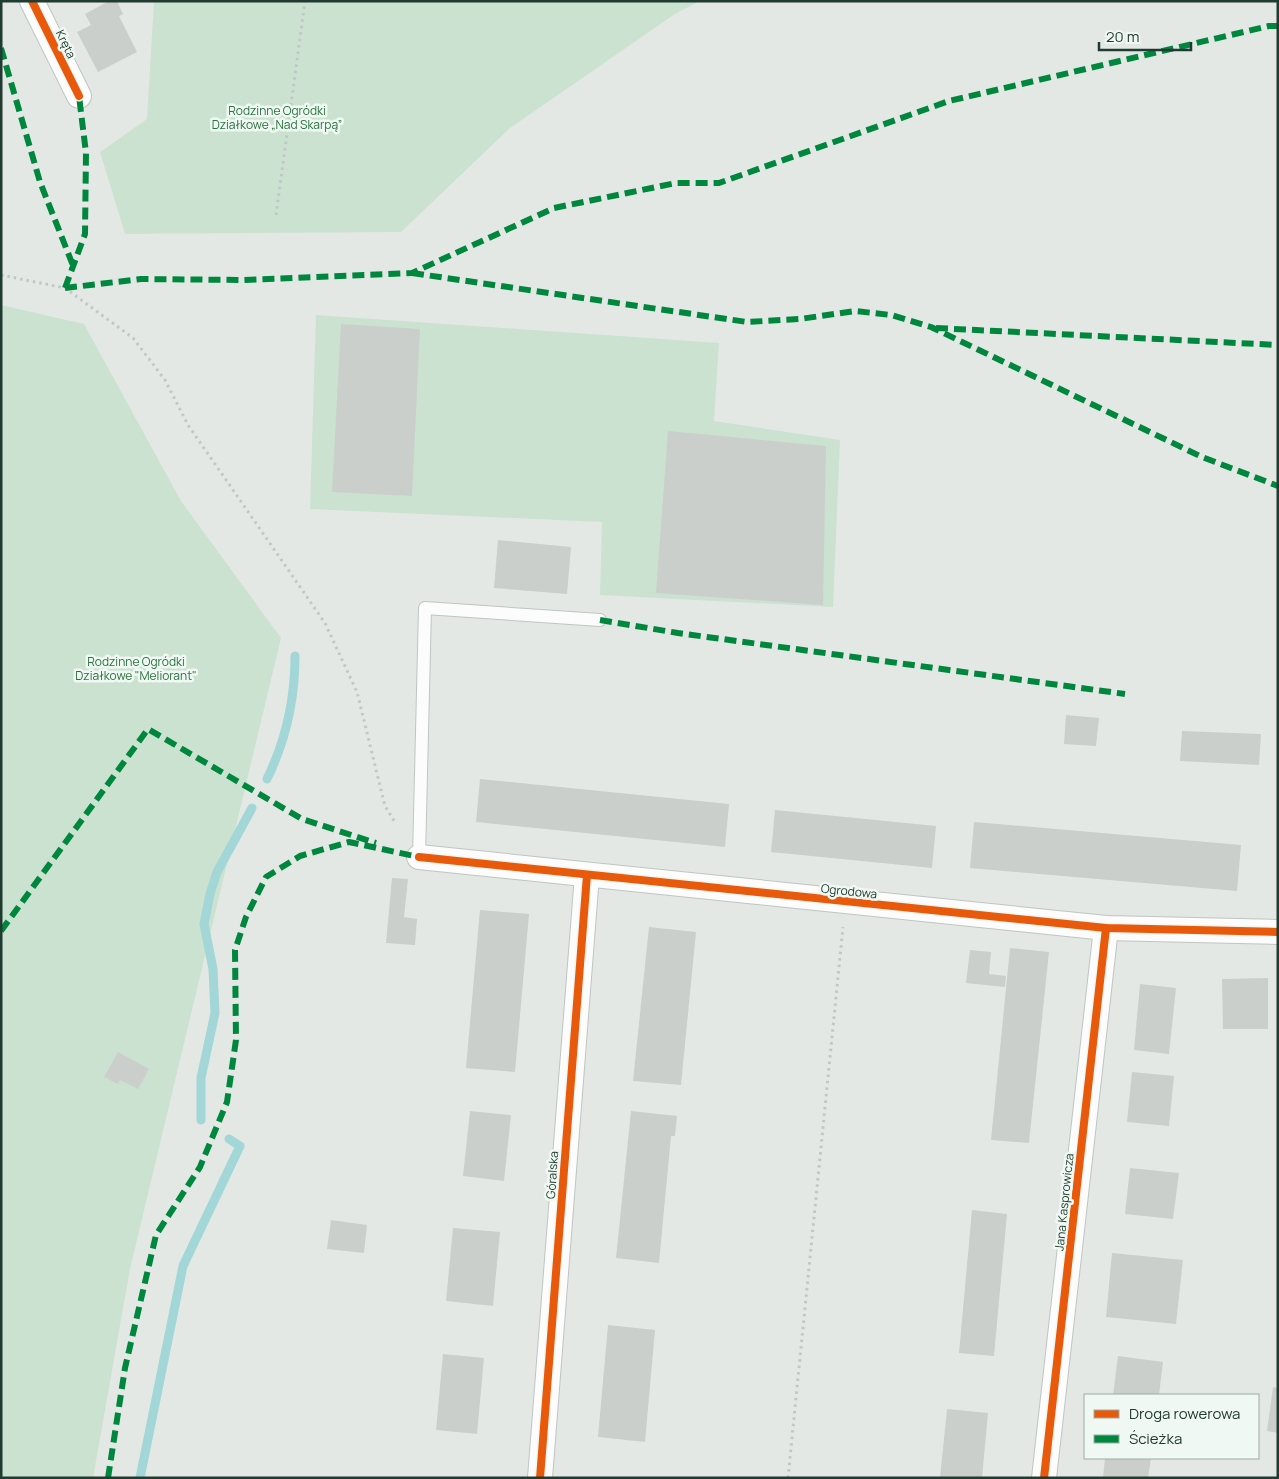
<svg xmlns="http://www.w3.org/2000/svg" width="1279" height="1479" viewBox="0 0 1279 1479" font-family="Manrope,sans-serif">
  <rect width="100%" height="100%" fill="#e3e8e5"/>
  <g fill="#cbe2d0">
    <path d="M154,1H700L675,14L510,128L401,232L125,234L100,152L147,119Z"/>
    <path d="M1,305L84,324L181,501L281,638L130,1269L93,1478H1Z"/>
    <path d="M316,315L719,343L714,421L840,440L833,607L600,595L602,522L310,509Z"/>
  </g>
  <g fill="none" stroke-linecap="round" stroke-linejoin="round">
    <g stroke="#a2d6d7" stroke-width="9">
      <path d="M267,779C286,740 295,700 295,656"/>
      <path d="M201,1120V1078L215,1013L213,969L204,924L210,894L217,872L252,808"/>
      <path d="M140,1478L183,1266L240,1146L229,1139"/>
    </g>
  </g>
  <g fill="#cacfcc">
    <path d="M109,1H117L123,14L119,16L137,52L98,72L77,32L91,25L85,14Z"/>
    <path d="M341,324L420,329L412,496L332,492Z"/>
    <path d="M668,431L826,446L823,605L656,593Z"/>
    <path d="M498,540L571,547L567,594L494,588Z"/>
    <path d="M1066,715L1099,718L1096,746L1064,744Z"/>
    <path d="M1182,731L1261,734L1259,765L1180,761Z"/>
    <path d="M480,779L729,804L725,847L476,822Z"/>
    <path d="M775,810L936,826L932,868L771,852Z"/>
    <path d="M974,822L1241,845L1237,891L970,868Z"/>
    <path d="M392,878L408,879L404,917L417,919L415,945L386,943Z"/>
    <path d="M480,910L529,914L515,1072L466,1068Z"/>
    <path d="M649,927L696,932L681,1085L633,1081Z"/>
    <path d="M1010,948L1049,952L1029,1143L991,1140Z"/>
    <path d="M970,950L991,952L989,974L1006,976L1005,987L966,983Z"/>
    <path d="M1268,978V1029H1223L1222,979Z"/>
    <path d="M1140,984L1176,988L1169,1054L1134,1050Z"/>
    <path d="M118,1052L149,1069L138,1089L120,1080L118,1084L104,1077Z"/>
    <path d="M1132,1072L1174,1076L1169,1126L1127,1122Z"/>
    <path d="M470,1111L511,1115L504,1181L463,1176Z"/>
    <path d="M631,1111L677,1116L675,1136H671L659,1263L616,1258Z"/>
    <path d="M1130,1168L1179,1173L1173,1219L1125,1214Z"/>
    <path d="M972,1210L1007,1214L994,1356L959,1353Z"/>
    <path d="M331,1220L367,1225L364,1253L327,1249Z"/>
    <path d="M453,1228L500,1232L493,1306L446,1301Z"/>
    <path d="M1112,1253L1183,1260L1176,1324L1106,1317Z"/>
    <path d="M608,1325L655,1330L645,1442L598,1437Z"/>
    <path d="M443,1354L484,1358L477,1434L436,1430Z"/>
    <path d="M1118,1356L1163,1362L1159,1395H1113Z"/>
    <path d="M1273,1387L1278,1388V1433L1267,1431Z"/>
    <path d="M947,1409L988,1413L982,1478H940Z"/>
    <path d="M1105,1458H1151L1148,1478H1103Z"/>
  </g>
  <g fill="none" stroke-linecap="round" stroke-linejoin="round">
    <defs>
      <path id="service" d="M419,857L425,608L600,620"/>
      <g id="minor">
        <path d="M32,1L79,96"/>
        <path d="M419,857L1106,928L1278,932"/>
        <path d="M540,1478L587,875"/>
        <path d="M1044,1478L1106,928"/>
      </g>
    </defs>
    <use href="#service" stroke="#c0c5c2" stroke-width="14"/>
    <use href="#minor" stroke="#c0c5c2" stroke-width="26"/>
    <g stroke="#c0c8c5" stroke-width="3" stroke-dasharray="2.5 4" stroke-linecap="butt">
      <path d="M276,215L305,1"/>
      <path d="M1,275L65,288L133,338L165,380L188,425L325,623L357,692L385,806L396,824"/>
      <path d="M788,1478L843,927"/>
    </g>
    <use href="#service" stroke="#fbfcfb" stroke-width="12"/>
    <use href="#minor" stroke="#fbfcfb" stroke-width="24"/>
    <g stroke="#00873e" stroke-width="6" stroke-dasharray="12 6" stroke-linecap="butt">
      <path d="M1,48L40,182L74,268"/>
      <path d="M412,273L747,322L800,319L855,311L891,315L931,327L1202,457L1278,486"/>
      <path d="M65,288L141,279L243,280L412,273L554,208L676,183H719L949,101L1269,26H1278"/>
      <path d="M65,288L85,234L86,153L79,96"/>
      <path d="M936,328L1278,345"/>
      <path d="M600,620L678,633L1125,694"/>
      <path d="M1,931L148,729L302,819L376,843"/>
      <path d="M108,1478L125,1368L156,1235L200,1167L227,1102L236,1040L235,950L246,917L266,877L300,856L349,842L419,857"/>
    </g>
    <defs>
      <g id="cycleway">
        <path d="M32,1L79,96"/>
        <path d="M419,857L1106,928L1278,932"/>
        <path d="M540,1478L587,875"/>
        <path d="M1044,1478L1106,928"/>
      </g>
    </defs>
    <use href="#cycleway" stroke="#f0f8f3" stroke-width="11"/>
    <use href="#cycleway" stroke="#e8590c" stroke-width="8"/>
  </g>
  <g text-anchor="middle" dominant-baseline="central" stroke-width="5" stroke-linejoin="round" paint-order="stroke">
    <g font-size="12" fill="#203b31" stroke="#f0f8f3">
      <text transform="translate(66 44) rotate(64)">Kręta</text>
      <text transform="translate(849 891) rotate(6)">Ogrodowa</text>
      <text transform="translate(552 1175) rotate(-86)">Góralska</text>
      <text transform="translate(1064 1202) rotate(-84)">Jana Kasprowicza</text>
    </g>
    <g font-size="12" fill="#2a733e" stroke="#f0f8f3">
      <text x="277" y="110">Rodzinne Ogródki<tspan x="277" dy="14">Działkowe „Nad Skarpą”</tspan></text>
      <text x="136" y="661">Rodzinne Ogródki<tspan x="136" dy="14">Działkowe "Meliorant"</tspan></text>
    </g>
  </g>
  <rect width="1279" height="1479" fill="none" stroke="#203b31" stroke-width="5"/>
  <rect x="1084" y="1394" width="175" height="65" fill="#f0f8f3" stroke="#9daca5"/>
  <rect x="1094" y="1410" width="25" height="8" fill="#e8590c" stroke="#9daca5"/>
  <text x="1129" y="1419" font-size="15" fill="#203b31">Droga rowerowa</text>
  <rect x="1094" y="1435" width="25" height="8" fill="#00873e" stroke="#9daca5"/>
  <text x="1129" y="1444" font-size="15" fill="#203b31">Ścieżka</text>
  <path d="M1099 42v8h92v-8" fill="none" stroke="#203b31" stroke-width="2.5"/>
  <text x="1106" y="42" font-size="15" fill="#203b31" stroke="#f0f8f3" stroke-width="4" paint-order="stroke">20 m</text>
</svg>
